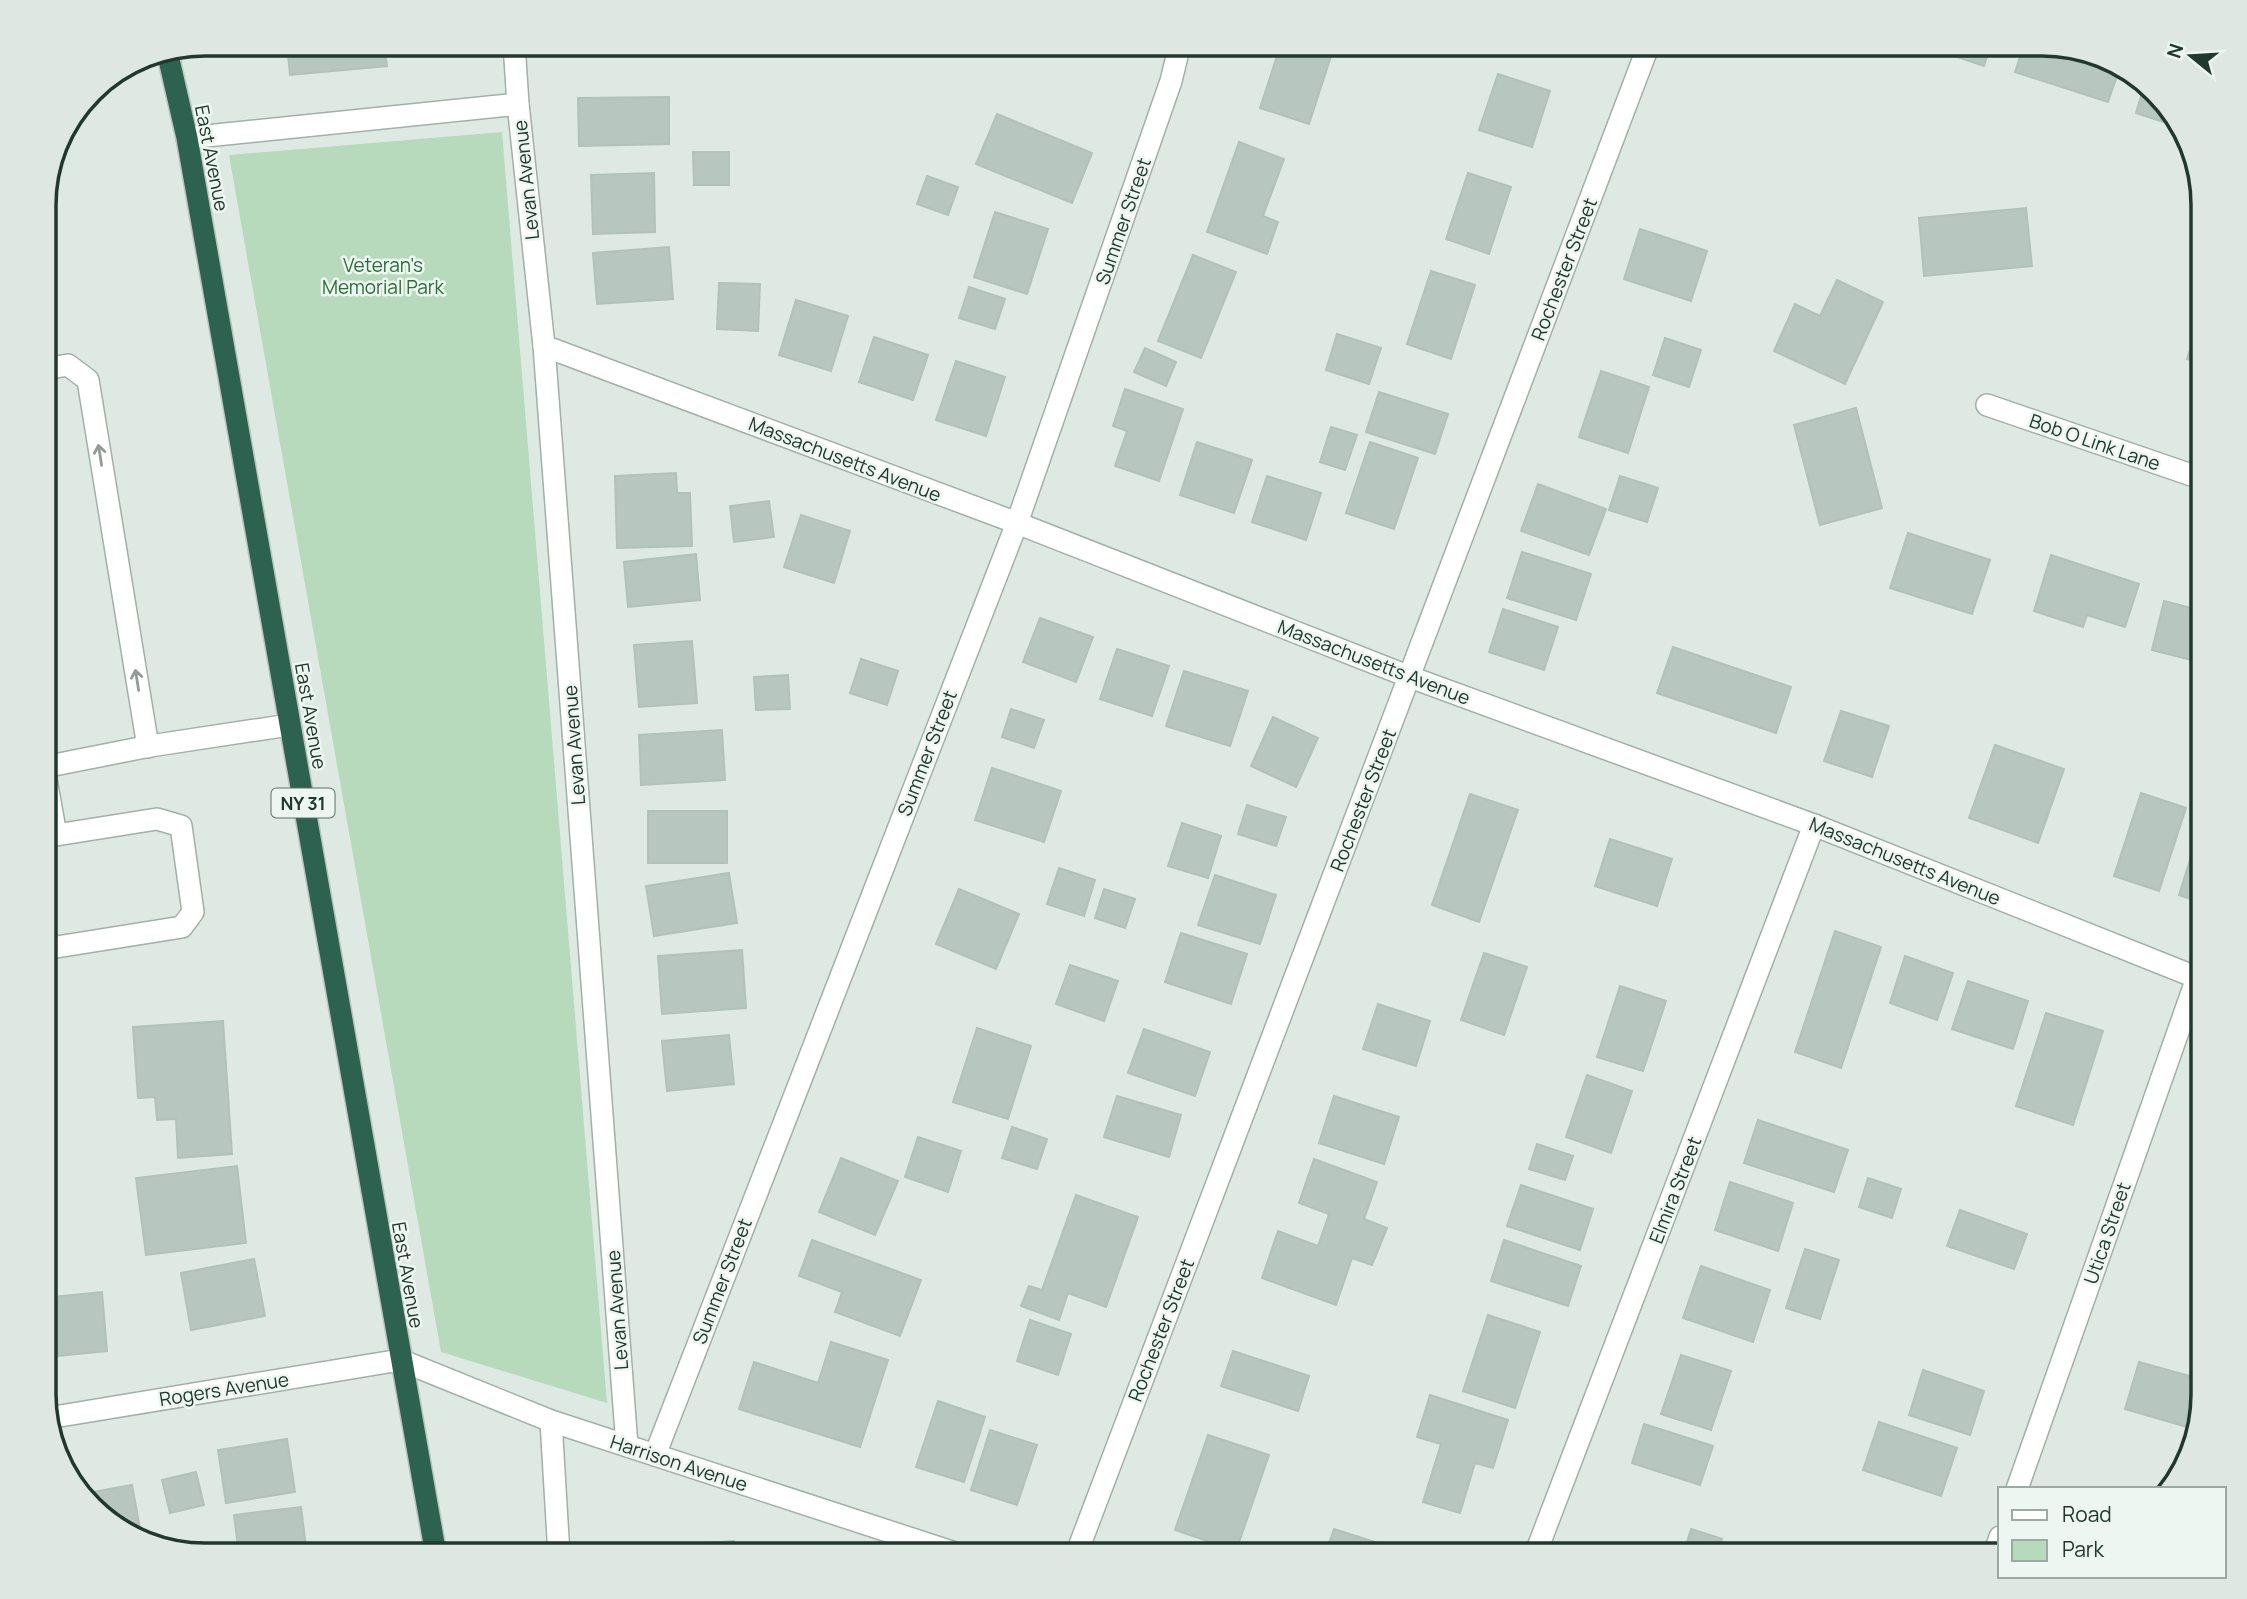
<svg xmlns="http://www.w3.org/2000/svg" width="2247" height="1599" viewBox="0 0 2247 1599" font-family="Manrope,sans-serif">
  <rect width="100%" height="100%" fill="#dee9e3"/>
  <path fill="#b8dabc" d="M502,132L607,1403L441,1352L229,155Z"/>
  <g fill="#b7c6be" stroke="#b1c2b9" stroke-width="2">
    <path d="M287,44H384L387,66L290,75Z"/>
    <path d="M1281,44H1335L1309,124L1260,108Z"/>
    <path d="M1919,44H1991L1984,66Z"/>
    <path d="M2024,44H2043L2119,70L2108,102L2015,72Z"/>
    <path d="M1498,74L1550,91L1532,147L1479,130Z"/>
    <path d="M2145,83L2182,128L2136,113Z"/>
    <path d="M669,97V144L579,146L578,98Z"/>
    <path d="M997,114L1092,153L1072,203L976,164Z"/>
    <path d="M1239,142L1284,159L1263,216L1278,222L1267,254L1207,232Z"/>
    <path d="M693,152H729V185H694Z"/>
    <path d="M654,173L655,232L593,234L591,175Z"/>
    <path d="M1468,173L1511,187L1489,254L1446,239Z"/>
    <path d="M927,176L958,187L948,215L917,204Z"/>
    <path d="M2026,208L2032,266L1924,276L1919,218Z"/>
    <path d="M995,212L1048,229L1027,294L974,277Z"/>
    <path d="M1640,229L1707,251L1691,301L1624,279Z"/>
    <path d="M669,247L673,299L597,304L593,253Z"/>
    <path d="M1193,255L1236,272L1201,358L1158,341Z"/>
    <path d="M1431,271L1475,285L1451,359L1407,344Z"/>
    <path d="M1837,280L1883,302L1845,384L1774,351L1795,304L1820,316Z"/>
    <path d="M719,283L760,284L758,331L717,329Z"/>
    <path d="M969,287L1005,299L995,329L959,318Z"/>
    <path d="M796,300L848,316L831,371L779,355Z"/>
    <path d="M2203,309V364L2187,359Z"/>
    <path d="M1337,334L1381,348L1369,384L1326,370Z"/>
    <path d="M874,337L928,355L913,400L859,382Z"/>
    <path d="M1665,338L1701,350L1689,387L1653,375Z"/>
    <path d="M1145,348L1176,362L1166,386L1134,372Z"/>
    <path d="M956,361L1005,377L986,436L936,420Z"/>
    <path d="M1601,371L1649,387L1628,453L1579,437Z"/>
    <path d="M1125,389L1183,409L1159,481L1115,466L1127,431L1113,426Z"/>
    <path d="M1379,392L1448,414L1435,454L1366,432Z"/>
    <path d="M1856,408L1882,508L1820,525L1794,425Z"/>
    <path d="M1331,427L1357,435L1345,470L1320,462Z"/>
    <path d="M1197,442L1252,460L1234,513L1180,495Z"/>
    <path d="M1370,442L1418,458L1394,529L1346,513Z"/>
    <path d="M676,473L677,493H690L692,546L617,548L615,476Z"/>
    <path d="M1267,476L1321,493L1306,540L1252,522Z"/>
    <path d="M1620,476L1658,488L1647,522L1609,510Z"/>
    <path d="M1538,484L1606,509L1589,555L1521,531Z"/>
    <path d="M769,501L774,537L734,542L730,506Z"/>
    <path d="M801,515L850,531L834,583L784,567Z"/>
    <path d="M1908,533L1990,560L1972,614L1890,588Z"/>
    <path d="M1522,552L1591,574L1576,620L1507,598Z"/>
    <path d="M696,554L700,600L628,607L624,562Z"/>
    <path d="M2051,555L2139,584L2125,627L2087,615L2083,627L2034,611Z"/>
    <path d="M2164,601L2203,611V663L2152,650Z"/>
    <path d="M1503,609L1558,627L1544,670L1489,652Z"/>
    <path d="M1040,618L1093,637L1076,682L1023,662Z"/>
    <path d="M692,641L697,703L639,707L634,645Z"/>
    <path d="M1673,647L1791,687L1776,733L1657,693Z"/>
    <path d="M1117,649L1169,666L1152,716L1100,699Z"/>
    <path d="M861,659L898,671L887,705L850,693Z"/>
    <path d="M1184,671L1248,691L1230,746L1166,726Z"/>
    <path d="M788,675L790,709L756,710L754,677Z"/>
    <path d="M1011,709L1044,720L1034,748L1002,737Z"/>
    <path d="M1841,711L1889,726L1872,777L1824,761Z"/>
    <path d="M1273,717L1318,738L1296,787L1251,766Z"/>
    <path d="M722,730L725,780L641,785L639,735Z"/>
    <path d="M1995,745L2064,769L2038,843L1969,818Z"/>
    <path d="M992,768L1061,791L1044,842L975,820Z"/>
    <path d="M2141,793L2186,808L2159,891L2114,876Z"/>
    <path d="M1470,794L1518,810L1479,922L1432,905Z"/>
    <path d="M1247,805L1286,817L1276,846L1238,834Z"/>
    <rect x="648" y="811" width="79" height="52"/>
    <path d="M1182,823L1221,836L1208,878L1168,866Z"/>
    <path d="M1610,839L1672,859L1657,906L1595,886Z"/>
    <path d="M2194,847L2203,850V903L2179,895Z"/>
    <path d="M1059,868L1095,880L1084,916L1047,904Z"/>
    <path d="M729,873L737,923L654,936L646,886Z"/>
    <path d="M1215,875L1276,895L1260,944L1198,925Z"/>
    <path d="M959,889L1019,914L996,969L936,944Z"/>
    <path d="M1104,889L1135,899L1125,928L1095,918Z"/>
    <path d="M1835,931L1881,947L1841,1068L1795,1052Z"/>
    <path d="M1181,933L1247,954L1231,1004L1165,982Z"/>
    <path d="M742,950L746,1008L662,1014L658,956Z"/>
    <path d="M1484,953L1527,967L1504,1035L1461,1020Z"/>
    <path d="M1905,956L1953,973L1937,1020L1890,1003Z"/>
    <path d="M1070,965L1118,981L1104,1021L1056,1004Z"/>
    <path d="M1968,981L2028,1001L2013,1049L1952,1029Z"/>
    <path d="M1620,986L1666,1001L1643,1071L1597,1057Z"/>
    <path d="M1378,1004L1430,1021L1416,1066L1363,1049Z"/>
    <path d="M2046,1013L2103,1031L2073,1125L2016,1106Z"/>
    <path d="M223,1021L232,1154L178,1158L176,1119L157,1120L155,1097L138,1098L133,1027Z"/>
    <path d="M977,1028L1031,1046L1008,1119L953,1102Z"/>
    <path d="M1144,1029L1210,1052L1195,1096L1128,1073Z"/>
    <path d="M729,1035L734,1084L667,1091L662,1041Z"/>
    <path d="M1587,1075L1632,1091L1611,1153L1566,1137Z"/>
    <path d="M1117,1096L1181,1115L1169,1157L1104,1137Z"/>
    <path d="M1334,1096L1399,1117L1384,1164L1319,1143Z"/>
    <path d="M1758,1120L1848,1150L1834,1192L1744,1163Z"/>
    <path d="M1012,1127L1047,1139L1037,1169L1002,1158Z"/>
    <path d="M918,1137L961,1151L948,1192L905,1177Z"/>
    <path d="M1537,1144L1573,1156L1565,1180L1529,1169Z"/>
    <path d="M841,1158L898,1181L875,1235L819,1212Z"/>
    <path d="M1314,1159L1377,1182L1364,1219L1387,1228L1372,1265L1352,1258L1336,1305L1262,1278L1278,1231L1318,1246L1329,1214L1299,1203Z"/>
    <path d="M237,1166L246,1243L146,1255L136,1178Z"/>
    <path d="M1868,1178L1901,1189L1892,1218L1859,1207Z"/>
    <path d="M1730,1182L1793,1203L1778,1251L1715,1230Z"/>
    <path d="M1521,1185L1593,1209L1580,1250L1507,1226Z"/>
    <path d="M1076,1195L1138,1217L1106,1307L1068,1293L1059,1320L1021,1306L1029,1286L1042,1290Z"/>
    <path d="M1960,1210L2027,1234L2014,1269L1947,1246Z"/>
    <path d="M812,1240L921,1280L900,1336L835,1312L842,1292L799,1276Z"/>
    <path d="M1504,1240L1581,1266L1568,1306L1491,1281Z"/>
    <path d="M1805,1249L1839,1260L1820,1319L1786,1308Z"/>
    <path d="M254,1259L265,1316L191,1330L181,1273Z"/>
    <path d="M1701,1266L1770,1290L1753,1342L1683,1318Z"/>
    <path d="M102,1292L107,1351L58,1356L53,1297Z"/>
    <path d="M1488,1315L1540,1332L1515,1408L1463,1391Z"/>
    <path d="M1030,1320L1071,1334L1058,1375L1017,1361Z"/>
    <path d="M831,1342L888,1360L860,1447L739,1409L754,1362L818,1383Z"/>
    <path d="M1233,1351L1309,1376L1298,1411L1221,1386Z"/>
    <path d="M1681,1355L1731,1371L1711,1430L1661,1414Z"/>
    <path d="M2139,1362L2200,1379L2187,1427L2125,1409Z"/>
    <path d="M1923,1370L1984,1391L1970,1435L1909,1415Z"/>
    <path d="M1430,1395L1508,1420L1493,1468L1475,1463L1460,1513L1423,1502L1441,1444L1417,1437Z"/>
    <path d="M938,1401L985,1417L964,1482L916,1467Z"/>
    <path d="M1879,1422L1957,1448L1941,1496L1863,1470Z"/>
    <path d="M1644,1424L1713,1446L1700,1485L1632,1463Z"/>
    <path d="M990,1430L1037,1445L1017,1505L971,1490Z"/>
    <path d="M1208,1435L1269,1455L1236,1551L1175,1530Z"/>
    <path d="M287,1439L295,1492L226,1503L218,1450Z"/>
    <path d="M196,1472L204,1505L170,1513L162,1480Z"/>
    <path d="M132,1485L141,1534L107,1522L88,1501L87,1493Z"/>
    <path d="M301,1507L307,1555H239L234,1515Z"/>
    <path d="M1334,1529L1381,1544L1378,1555H1325Z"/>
    <path d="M1691,1529L1722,1539L1716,1555H1683Z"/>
    <path d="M734,1541L735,1555H638L637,1548Z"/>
    <path d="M1405,1544L1439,1555H1402Z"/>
  </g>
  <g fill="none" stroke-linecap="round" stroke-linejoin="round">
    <defs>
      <g id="minor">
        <path d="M514,44L518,104L544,346L627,1446"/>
        <path d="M187,138L518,104"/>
        <path d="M544,346L1017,523L1410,677L1814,825L2203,980"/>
        <path d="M44,369L68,365L88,380L148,747"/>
        <path d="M1987,405L2203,479"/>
        <path d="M44,767L150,746L289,725"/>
        <path d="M44,949L182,927L193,912L181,826L157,819L56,835L44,768"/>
        <path d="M48,1418L400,1360L551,1421L961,1555"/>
        <path d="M551,1421L559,1555"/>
        <path d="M655,1455L1017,523L1171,81L1180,44"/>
        <path d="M2017,1489L2197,978"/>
        <path d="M1076,1555L1649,44"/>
        <path d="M1535,1555L1814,825"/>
        <path d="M1994,1555L2000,1537"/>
      </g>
      <path id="highway" d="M167,51L187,138L436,1555"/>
    </defs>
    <use href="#minor" stroke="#a1b0a9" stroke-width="24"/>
    <use href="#highway" stroke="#bcc3c0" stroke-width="24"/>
    <use href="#minor" stroke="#fff" stroke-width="21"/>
    <use href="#highway" stroke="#2e6250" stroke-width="21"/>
  </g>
  <defs><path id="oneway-shaft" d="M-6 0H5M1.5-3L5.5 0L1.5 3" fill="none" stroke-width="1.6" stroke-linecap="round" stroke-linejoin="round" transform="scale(1.75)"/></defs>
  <g stroke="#909c96">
    <use href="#oneway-shaft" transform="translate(100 455) rotate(-99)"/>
    <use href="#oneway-shaft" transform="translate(137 680) rotate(-99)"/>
  </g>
  <g text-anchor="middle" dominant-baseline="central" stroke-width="5" stroke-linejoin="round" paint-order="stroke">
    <rect fill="#eef6f1" stroke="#5e7168" stroke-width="2" x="271.5" y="788.5" width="63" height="29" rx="5"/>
    <g font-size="18" font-weight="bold" fill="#20382e">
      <text x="303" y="803">NY 31</text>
    </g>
    <g font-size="19" fill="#20382e" stroke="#eef6f1">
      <text transform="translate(212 158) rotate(79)">East Avenue</text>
      <text transform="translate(526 180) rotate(-96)">Levan Avenue</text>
      <text transform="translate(1123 221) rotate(-71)">Summer Street</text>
      <text transform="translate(1564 269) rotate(-69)">Rochester Street</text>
      <text transform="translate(2095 442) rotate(19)">Bob O Link Lane</text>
      <text transform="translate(845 459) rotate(21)">Massachusetts Avenue</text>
      <text transform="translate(1374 662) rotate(21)">Massachusetts Avenue</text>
      <text transform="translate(311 716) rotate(80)">East Avenue</text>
      <text transform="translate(574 745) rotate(-94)">Levan Avenue</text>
      <text transform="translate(927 753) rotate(-69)">Summer Street</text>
      <text transform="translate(1363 800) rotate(-69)">Rochester Street</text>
      <text transform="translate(1905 861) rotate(22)">Massachusetts Avenue</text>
      <text transform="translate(1675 1190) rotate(-69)">Elmira Street</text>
      <text transform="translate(2107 1233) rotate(-71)">Utica Street</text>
      <text transform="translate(408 1275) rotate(80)">East Avenue</text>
      <text transform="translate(722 1281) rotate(-69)">Summer Street</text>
      <text transform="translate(617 1310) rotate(-94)">Levan Avenue</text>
      <text transform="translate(1161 1330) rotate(-69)">Rochester Street</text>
      <text transform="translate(224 1389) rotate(-9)">Rogers Avenue</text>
      <text transform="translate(679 1463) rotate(18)">Harrison Avenue</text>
    </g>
    <g font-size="19" fill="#2d6d3c" stroke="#eef6f1">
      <text x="383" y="265">Veteran's<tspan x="383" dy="22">Memorial Park</tspan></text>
    </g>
  </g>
  <path d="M0 0H2247V1599H0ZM205 56H2042A149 149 0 0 1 2191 205V1394A149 149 0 0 1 2042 1543H205A149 149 0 0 1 56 1394V205A149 149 0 0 1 205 56Z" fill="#dee7e1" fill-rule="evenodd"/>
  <path fill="none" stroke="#20382e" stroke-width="3.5" d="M205 56H2042A149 149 0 0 1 2191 205V1394A149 149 0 0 1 2042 1543H205A149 149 0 0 1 56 1394V205A149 149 0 0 1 205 56Z"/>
  <rect x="1998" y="1487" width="228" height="91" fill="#eef6f1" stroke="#9caaa3" stroke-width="2"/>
  <rect x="2012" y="1510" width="35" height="10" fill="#ffffff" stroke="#9caaa3" stroke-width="2"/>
  <text x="2062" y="1522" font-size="21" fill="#20382e">Road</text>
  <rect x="2012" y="1540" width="35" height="21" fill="#b8dabc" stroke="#9caaa3" stroke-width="2"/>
  <text x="2062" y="1557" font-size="21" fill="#20382e">Park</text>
  <g transform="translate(2191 56) rotate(288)" stroke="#eef6f1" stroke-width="5" paint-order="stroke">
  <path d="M0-5L12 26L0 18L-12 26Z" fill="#20382e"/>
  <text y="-10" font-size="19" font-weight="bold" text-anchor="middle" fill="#20382e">N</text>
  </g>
</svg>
